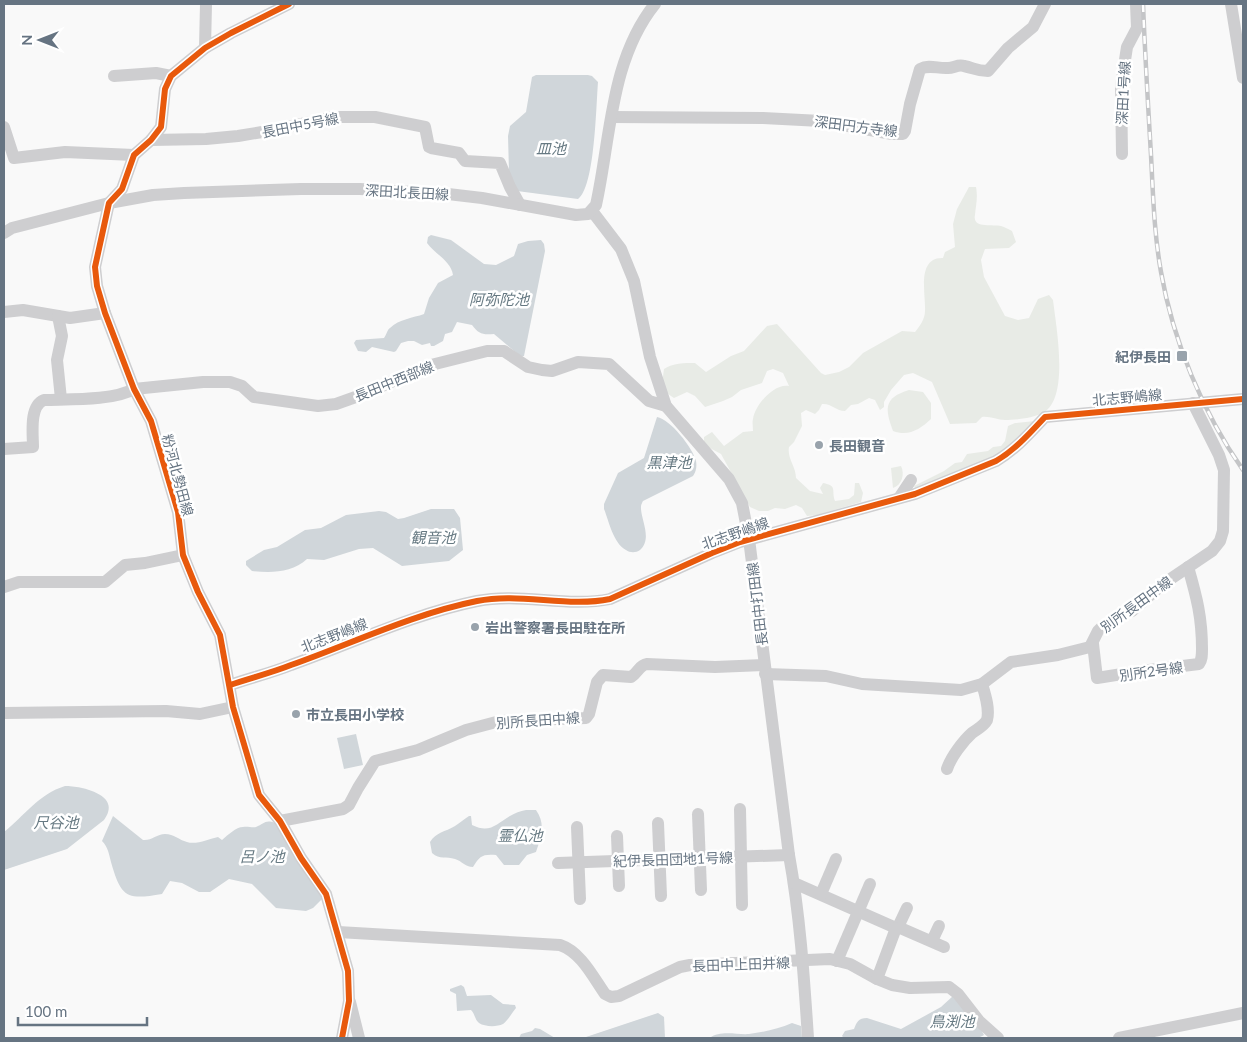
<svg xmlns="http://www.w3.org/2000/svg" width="1247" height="1042" viewBox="0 0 1247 1042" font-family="Lato,'Noto Sans JP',sans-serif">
  <rect width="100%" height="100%" fill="#f9f9f9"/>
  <g fill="#e8ebe6">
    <path d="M969,187H976C978,198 976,204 975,215C972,229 993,224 1001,226C1005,227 1008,229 1012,231L1016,242L1009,248L985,249L981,260L984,277L1005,316L1018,320L1029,318L1038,299L1049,295L1053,300C1056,326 1070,398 1043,413C1033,418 1016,420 1005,420C997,420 990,416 982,417L976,423L950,424L932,382L913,373L904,375L891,390L884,402V407L880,410L875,400L869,398L858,404L851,405L845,411C836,411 831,403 822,404L819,410L815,414L806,410L801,413L802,426L794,442L789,447C787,459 796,466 796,478L810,491L823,494L820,488L823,483C838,486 831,490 835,501L849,499L854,495L855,483H859L863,493L861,502L817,515L807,516L802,508L796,505L785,509L775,508L768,511H759L750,507L721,454L708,447L704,442V437L712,432L724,446L743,432L753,431C753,427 752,422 753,419C755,405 774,383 789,386L783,373L773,369L767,371L762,383L741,390L732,397L723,401L705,407L695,396L687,392L674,398C661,390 662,383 664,369C673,363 684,363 695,363L706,372L731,356L744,351L767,326L777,324L821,373L825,375L839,372L849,367L863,353L902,331L915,332C920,326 925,319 925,311C926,295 916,257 943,258L945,252L955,247L953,224L957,209Z"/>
    <path d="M909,390L923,392L931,403V419C920,429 909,437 893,431C885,409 883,398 909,390Z"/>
    <path d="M1035,421L995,458L915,488L914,486L944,471L955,463L962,462L967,454L988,451L993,447L1001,446L1005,441L1008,426L1015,423Z"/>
    <path d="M901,466C905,474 902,485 893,488L891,468Z"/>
  </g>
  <g fill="#d0d6da">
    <path d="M536,75H588L592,76L598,82C596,106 595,187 578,199L517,191L509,172L508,136L510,126L526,112L532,77Z"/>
    <path d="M431,235L451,240L484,264L496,265L514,256L518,244L528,241L541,240L544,244L545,251L524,356H520L494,334C482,335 479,334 472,325L457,322L452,332L445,334L443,341L434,346H431L430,343L422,345L414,341H408L401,343L396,351L394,352L372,347L366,352L358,351L354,343L356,340L384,338C387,334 387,330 390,328C399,319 413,318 424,314L429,298L438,283L453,275C451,261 435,254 427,243L428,237Z"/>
    <path d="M657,417C670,419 693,448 696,461C697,467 696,472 693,476L643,501C641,505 641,505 641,509C642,522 652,539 640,550C636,553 630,553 626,550C613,543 609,521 604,509V504L618,473L644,458Z"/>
    <path d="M431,509H454L460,518L463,550L449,561L402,566L373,548L359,549L324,560L307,559C292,573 271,573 252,571L246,565V561L264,550L277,547L305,530L321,528L346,515L379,511L386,512L398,519L404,518Z"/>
    <path d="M356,734L363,765L344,769L337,738Z"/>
    <path d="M65,786C82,786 123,795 104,820L67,849L4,870V832C24,816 39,794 65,786Z"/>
    <path d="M526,810H536C546,824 541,837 536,852L527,855L519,865H504L496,855C482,854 480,856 473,867C465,867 462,861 455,859C446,856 440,860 432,853L430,842C436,832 445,832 455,826C460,823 464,819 469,816H471L472,825C490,834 496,824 510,816C515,813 520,811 526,810Z"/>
    <path d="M113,816L143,840C151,841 157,834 165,834C174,834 179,840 187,842C196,845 209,839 218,837L222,840C228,835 236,827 243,827C248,826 252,828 256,827C264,824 265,819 275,823L323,898L313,908L306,911L276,908L252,884L229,879L210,892H199L182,883L170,881L162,894C127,900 121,898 111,862C109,854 108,847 102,841Z"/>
    <path d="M461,985L464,987L467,996L491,995L503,1004L515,1005L516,1008C512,1013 508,1020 503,1024C497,1027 485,1027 479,1023C475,1020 475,1014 471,1010L457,1011L456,994L450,991V989Z"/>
    <path d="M953,996L979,1026L984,1035L978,1038H844L842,1036L845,1031L854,1029C857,1022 858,1018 867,1018L901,1029L941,1007Z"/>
    <path d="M658,1013L664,1017L665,1038H583Z"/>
    <path d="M792,1023L801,1026L802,1038H710C720,1030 737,1035 749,1034C764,1032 778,1029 792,1023Z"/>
    <path d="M535,1028L540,1029L555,1038H519L521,1034L532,1031Z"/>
  </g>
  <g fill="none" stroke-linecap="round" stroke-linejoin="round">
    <g stroke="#ceced0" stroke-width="12">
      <path d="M289,4L231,33L205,48L171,76L165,89L161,127L151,140L134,155L122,189L109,203L95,267L97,286L105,313L134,389L151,421L178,512L183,555L198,592L220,635L233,707L259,795L280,821L301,858L326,894L348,971L349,1001L342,1038"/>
      <path d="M1231,4L1243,78"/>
      <path d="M205,48L206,4"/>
      <path d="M114,76L156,73L171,76"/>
      <path d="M612,117L763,118L821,121L892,134H903L905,131L910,104L920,69C930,64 938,69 948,68C954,68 958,64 964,66C974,68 976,71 988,71L1008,48L1033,27L1045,4"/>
      <path d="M4,127L14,158L65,152L134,155"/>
      <path d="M151,140L206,139L238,136L268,131L333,117H375L425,127L429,147L431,148L459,153L465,161L500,163L510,187L520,205"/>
      <path d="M1122,154L1121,86L1127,47L1137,28L1136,4"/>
      <path d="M592,211L621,249L634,281L650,357L666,406L729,479L742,503L749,539L789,855C800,915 804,977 808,1038"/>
      <path d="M4,233L12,228L109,203L153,195L184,193L301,189H360L448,194L482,198L576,215L588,214L596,205C611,137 610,60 655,4"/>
      <path d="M4,312L23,310L70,318L105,313"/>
      <path d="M58,316L62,336L57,360L61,399"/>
      <path d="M4,449L33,447C33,434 29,406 44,400C68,399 113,401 134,389L203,382H230L242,386L254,397L318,406L336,404L364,394L427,366L487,351H504L528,367L542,370L552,371L578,362L609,364L649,401L666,406"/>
      <path d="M899,498L911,480"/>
      <path d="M4,587L19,582H105L125,565L145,563L183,555"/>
      <path d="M1093,644L1097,678L1141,671L1199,664C1202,660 1202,655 1202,649C1202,618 1197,598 1188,567"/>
      <path d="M765,674L826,676L862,684L961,690L982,684L1011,662L1058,655L1090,647L1098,631L1103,626L1132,611L1163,584L1212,551L1220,541L1223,531L1224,470L1219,455L1193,403"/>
      <path d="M230,685C250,678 271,673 291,665C353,643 413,614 477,601C520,592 567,608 610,599L712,553L740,542L915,494L996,461C1015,450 1030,433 1045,417L1243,399"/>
      <path d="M4,713L166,711L200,714L233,707"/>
      <path d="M947,769C951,757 963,741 972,733C977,729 984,726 987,720C990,709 985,694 982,684"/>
      <path d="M740,809L742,905"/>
      <path d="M698,814L701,890"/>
      <path d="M280,821L343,809L349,805L358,788L375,761L418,750L466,730L500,721L586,718L589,714L597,682L603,675L631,677C638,673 639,665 647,664L715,667L764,665"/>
      <path d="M658,823L661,896"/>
      <path d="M577,827L580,899"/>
      <path d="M617,836L619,886"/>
      <path d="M558,863L789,855"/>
      <path d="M794,883L896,928L898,927L944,947"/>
      <path d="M821,894L836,859"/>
      <path d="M898,927L907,908"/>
      <path d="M338,932L560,945C581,952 593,977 605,994L611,997L619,996L680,967L690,965L830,959L850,964L877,979L892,985L910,988L949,987L958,994L979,1021L998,1038"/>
      <path d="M932,941L939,926"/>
      <path d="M837,961L870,884"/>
      <path d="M877,979L896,928"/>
      <path d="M350,1002L359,1038"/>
      <path d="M1119,1038L1243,1013"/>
    </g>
    <defs>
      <path id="rail" d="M1143,4C1145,54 1148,105 1151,155C1153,194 1154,233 1161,272C1173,341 1203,413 1243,470"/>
    </defs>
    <use href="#rail" stroke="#c4c5c7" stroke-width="4.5"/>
    <use href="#rail" stroke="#fff" stroke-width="2.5" stroke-dasharray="8" stroke-linecap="butt"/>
    <defs>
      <g id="cycleway">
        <path d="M289,4L231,33L205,48L171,76L165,89L161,127L151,140L134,155L122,189L109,203L95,267L97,286L105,313L134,389L151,421L178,512L183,555L198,592L220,635L233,707L259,795L280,821L301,858L326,894L348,971L349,1001L342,1038"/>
        <path d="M230,685C250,678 271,673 291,665C353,643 413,614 477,601C520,592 567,608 610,599L712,553L740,542L915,494L996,461C1015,450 1030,433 1045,417L1243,399"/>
      </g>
    </defs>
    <use href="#cycleway" stroke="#fff" stroke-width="9"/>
    <use href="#cycleway" stroke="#e8590c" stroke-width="6"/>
  </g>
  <g fill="#99a3ac" stroke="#fff" stroke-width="2">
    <rect x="1176" y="350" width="12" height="12" rx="2.5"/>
    <circle cx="819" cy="445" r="5"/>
    <circle cx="475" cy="627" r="5"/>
    <circle cx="296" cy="714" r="5"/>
  </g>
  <g text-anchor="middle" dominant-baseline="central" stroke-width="5" stroke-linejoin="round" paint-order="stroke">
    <g font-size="14" fill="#667482" stroke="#fff">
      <text transform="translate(1123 93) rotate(-87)">深田1号線</text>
      <text transform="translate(300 125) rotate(-11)">長田中5号線</text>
      <text transform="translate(856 126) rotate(7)">深田円方寺線</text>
      <text transform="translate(407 192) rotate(3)">深田北長田線</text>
      <text transform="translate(394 381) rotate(-22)">長田中西部線</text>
      <text transform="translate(1127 397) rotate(-5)">北志野嶋線</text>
      <text transform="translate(178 475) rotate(75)">粉河北勢田線</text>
      <text transform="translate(735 533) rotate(-19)">北志野嶋線</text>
      <text transform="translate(757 604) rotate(-97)">長田中打田線</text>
      <text transform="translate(1136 604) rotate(-36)">別所長田中線</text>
      <text transform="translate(334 635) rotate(-21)">北志野嶋線</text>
      <text transform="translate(1151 671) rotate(-8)">別所2号線</text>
      <text transform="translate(538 720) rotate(-4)">別所長田中線</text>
      <text transform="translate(673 859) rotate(-2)">紀伊長田団地1号線</text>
      <text transform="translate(741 964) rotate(-2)">長田中上田井線</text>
    </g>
    <g font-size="14" font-weight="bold" fill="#667482" stroke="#fff" text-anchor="start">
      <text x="1171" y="356" text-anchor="end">紀伊長田</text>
      <text x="829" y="445">長田観音</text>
      <text x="485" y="627">岩出警察署長田駐在所</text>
      <text x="306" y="714">市立長田小学校</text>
    </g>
    <g font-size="15" font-style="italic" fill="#667982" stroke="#fff">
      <text x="551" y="148">皿池</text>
      <text x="499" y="299">阿弥陀池</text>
      <text x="669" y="462">黒津池</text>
      <text x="433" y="537">観音池</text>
      <text x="56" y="822">尺谷池</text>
      <text x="520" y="835">霊仏池</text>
      <text x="262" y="856">呂ノ池</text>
      <text x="952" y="1021">鳥渕池</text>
    </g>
  </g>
  <rect width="1247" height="1042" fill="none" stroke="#667482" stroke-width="10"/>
  <g transform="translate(40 40) rotate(270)" stroke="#ffffff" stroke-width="4" paint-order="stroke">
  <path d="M0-4L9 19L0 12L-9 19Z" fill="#667482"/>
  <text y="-8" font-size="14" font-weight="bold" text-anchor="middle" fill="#667482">N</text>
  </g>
  <path d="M18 1017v8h129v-8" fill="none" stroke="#667482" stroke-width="2.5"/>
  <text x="25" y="1017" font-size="15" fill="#667482" stroke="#ffffff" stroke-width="4" paint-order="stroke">100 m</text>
</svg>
